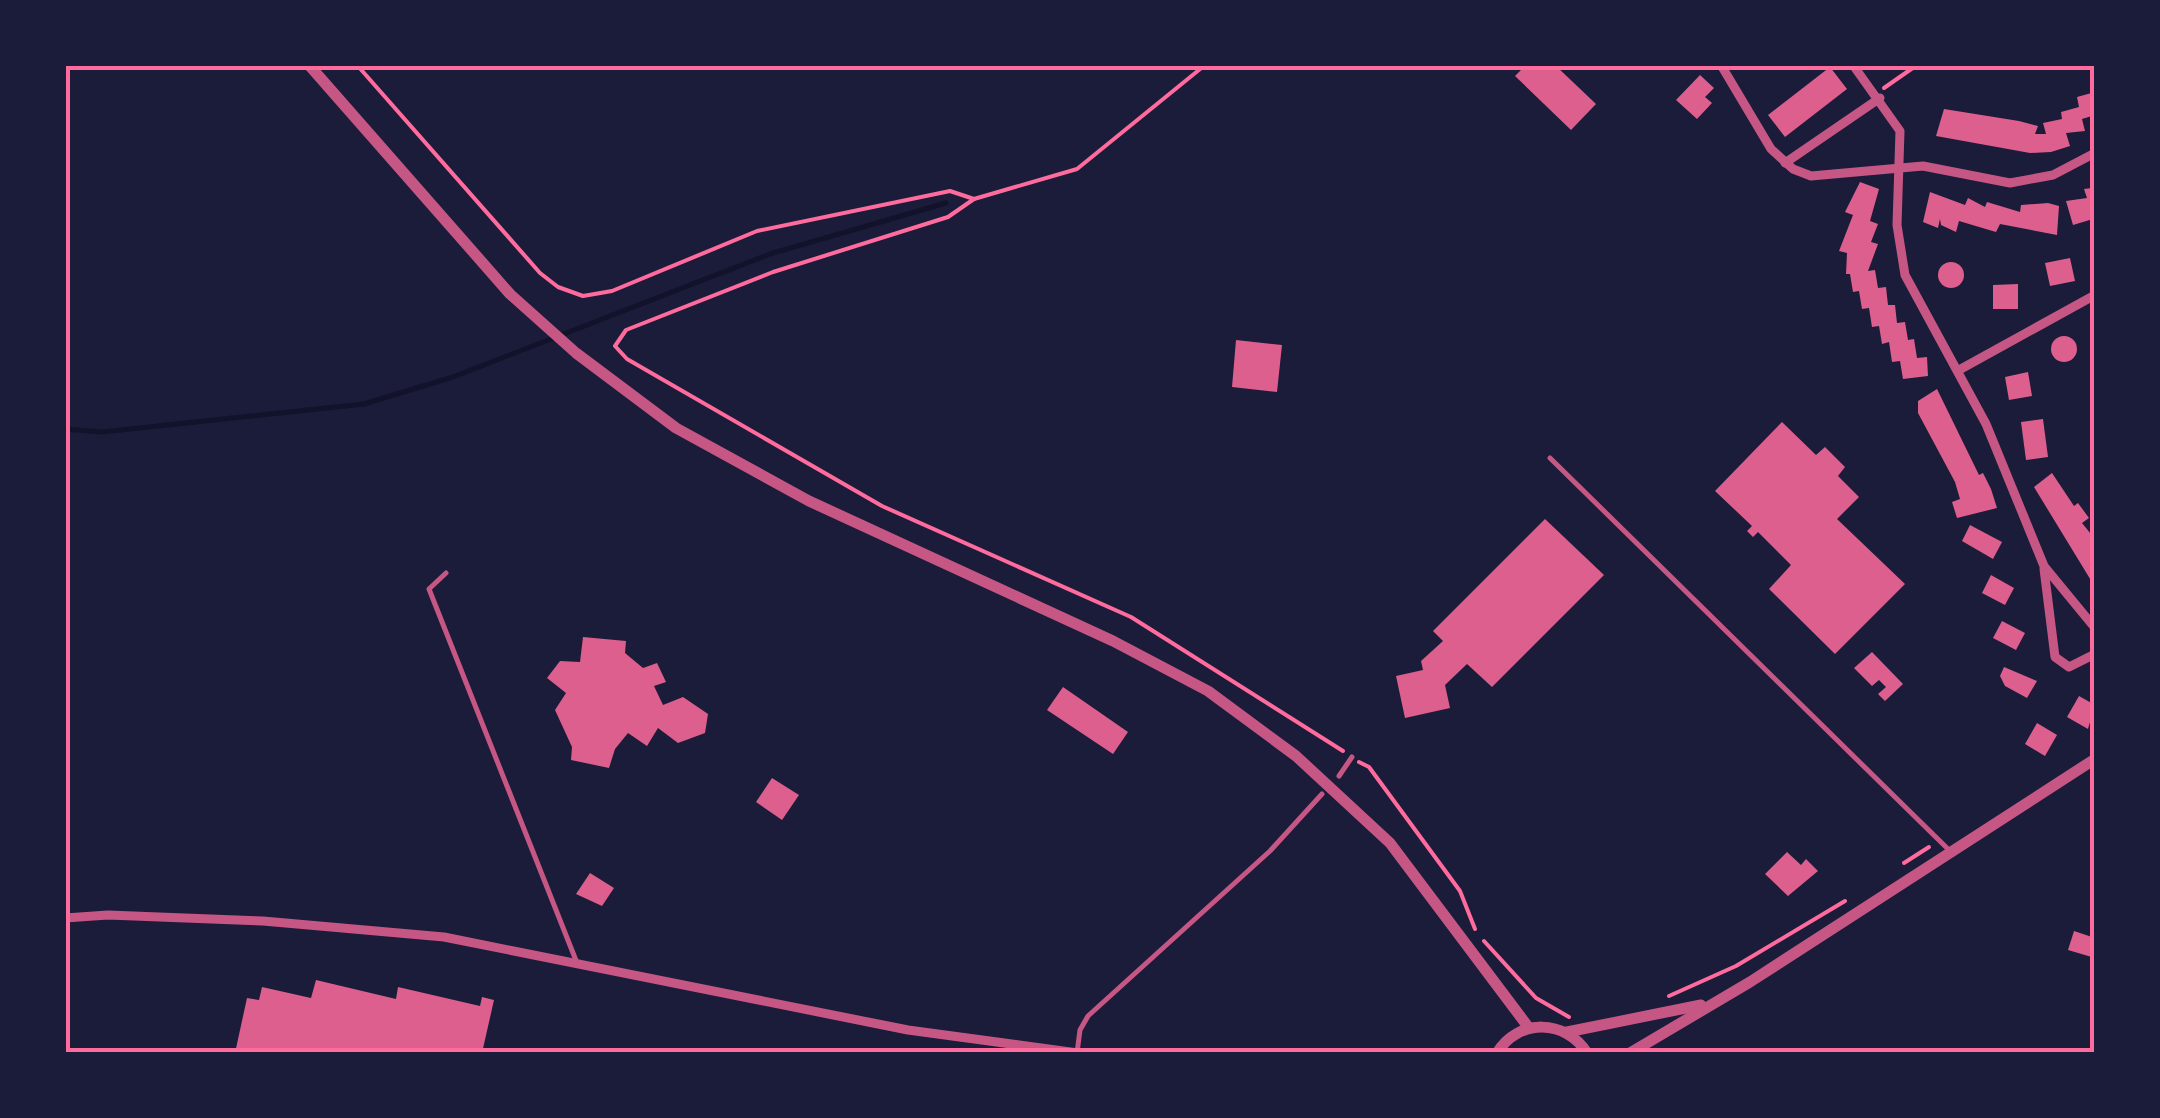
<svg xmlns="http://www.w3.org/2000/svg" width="2160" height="1118" viewBox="0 0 2160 1118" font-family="Overpass,sans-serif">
  <rect width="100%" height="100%" fill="#1b1b3a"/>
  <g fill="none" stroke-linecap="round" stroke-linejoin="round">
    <path stroke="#12122b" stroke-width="5" d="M65,429L102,432L364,404L453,377L770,254L946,203"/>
  </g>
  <g fill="#dd5f8e">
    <path d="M1526,65H1555L1596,104L1571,130L1515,76Z"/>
    <path d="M1830,67L1847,89L1785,137L1768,115Z"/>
    <path d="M1700,75L1714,88L1705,97L1712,103L1697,119L1676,100Z"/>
    <path d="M2095,92V115L2082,119L2085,131L2066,133L2070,146L2051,152L2030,153L1936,136L1944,109L2019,121L2038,126L2035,134H2046L2043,123L2062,119L2061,112L2079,107L2077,97Z"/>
    <path d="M1860,182L1879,189L1870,221L1878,224L1871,242L1878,244L1868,271L1875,270L1878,288L1886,287L1888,305H1895L1897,323L1905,322L1908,340L1914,339L1917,358L1927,357L1928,376L1903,379L1900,361L1892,362L1889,342L1882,344L1879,326L1872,327L1869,308L1862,309L1859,291L1853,292L1850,274H1846L1847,253L1839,251L1853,215L1845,212Z"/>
    <path d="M2092,188L2093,219L2073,225L2066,201L2087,198L2084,189Z"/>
    <path d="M1930,192L1965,205L1968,198L1985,207L1987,202L2020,212L2021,205L2048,203L2059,206L2057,235L2000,224L1996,232L1959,221L1956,232L1941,225L1940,219L1938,228L1923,222Z"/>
    <path d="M2070,258L2075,281L2050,286L2045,263Z"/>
    <circle cx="1951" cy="275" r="13"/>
    <path d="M2018,284V309H1993V285Z"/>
    <circle cx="2064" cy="349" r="13"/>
    <path d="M1236,340L1282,345L1277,392L1232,387Z"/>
    <path d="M2028,372L2032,396L2009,400L2005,377Z"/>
    <path d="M1937,389L1979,475L1983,473L1991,489L1997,508L1957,518L1952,502L1960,499L1955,482L1918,413V401Z"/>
    <path d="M2043,419L2048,457L2026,460L2021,422Z"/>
    <path d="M1782,422L1816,455L1825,447L1845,467L1838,476L1859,497L1837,519L1905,584L1835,654L1769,589L1791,565L1758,532L1753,537L1747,531L1752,526L1715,491Z"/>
    <path d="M2052,473L2074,506L2078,503L2089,518L2082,523L2095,539V587L2034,487Z"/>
    <path d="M1545,519L1604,575L1492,687L1467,664L1445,685L1450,708L1405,718L1396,676L1423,670L1421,661L1443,641L1433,631Z"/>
    <path d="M1970,525L2002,542L1993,559L1962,541Z"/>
    <path d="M1991,575L2014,588L2005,605L1982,593Z"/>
    <path d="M2002,621L2025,633L2016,650L1993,638Z"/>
    <path d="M583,637L626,641L625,653L643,668L657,663L666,682L654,686L663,705L683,697L708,714L705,733L678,743L658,728L647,746L628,733L615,749L609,768L571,760L572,747L555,710L566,693L547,678L560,661L580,662Z"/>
    <path d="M1872,652L1903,684L1885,701L1878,694L1886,687L1879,680L1872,686L1854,668Z"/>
    <path d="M2004,667L2037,681L2027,698L2005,686L2000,676Z"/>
    <path d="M1063,687L1128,732L1113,754L1047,710Z"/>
    <path d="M2079,696L2095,705L2088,729L2067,717Z"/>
    <path d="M2037,723L2057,735L2045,756L2025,744Z"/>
    <path d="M772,778L799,795L782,820L756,802Z"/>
    <path d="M1787,852L1801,865L1806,859L1818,871L1788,896L1765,874Z"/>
    <path d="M590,873L614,888L602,906L576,894Z"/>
    <path d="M2074,931L2095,938V958L2068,950Z"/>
    <path d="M316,980L396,999L398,987L480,1006L482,997L494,1000L482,1053H235L247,998L259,1000L262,987L311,998Z"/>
  </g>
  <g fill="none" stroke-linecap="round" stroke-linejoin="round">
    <g stroke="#ff6b9d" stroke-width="4">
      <path d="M357,65L540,273L558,287L583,296L612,291L757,231L950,191L974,199"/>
      <path d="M1205,65L1077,169L974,199L948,217L773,272L626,330L615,346L627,359L882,506L1131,617L1343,751"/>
      <path d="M1884,88L1917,65"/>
      <path d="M1359,762L1369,767L1460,891L1475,929"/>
      <path d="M1904,863L1929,847"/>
      <path d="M1484,941L1536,998L1569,1017"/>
      <path d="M1669,996L1736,966L1845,901"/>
    </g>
    <g stroke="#c65784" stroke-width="5">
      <path d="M1550,458L1950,851"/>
      <path d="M446,573L429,589L577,963"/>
      <path d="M1339,776L1352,757"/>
      <path d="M1077,1053L1080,1030L1088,1016L1270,851L1322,794"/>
    </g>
    <g stroke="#c65784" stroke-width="9">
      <path d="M1721,65L1771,149L1793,169L1811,176L1923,166L2010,183L2053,175L2095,153"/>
      <path d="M1853,65L1900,131L1897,225L1905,275L1986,424L2044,566L2095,628"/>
      <path d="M1785,163L1880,98"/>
      <path d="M1959,370L2095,295"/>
      <path d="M2044,569L2055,657L2069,667L2095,654"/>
      <path d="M65,918L108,915L263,921L444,937L908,1030L1078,1053"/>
    </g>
    <g stroke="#c65784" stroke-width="11">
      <path d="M309,65L510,294L576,353L676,428L809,501L1113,641L1208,691L1296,756L1390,843L1529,1028"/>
      <path d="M1567,1032L1701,1005"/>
      <path d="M1497,1053C1518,1018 1566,1019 1587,1053"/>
      <path d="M1630,1053L1750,982L2095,759"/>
    </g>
  </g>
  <rect width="2160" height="1118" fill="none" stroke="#1b1b3a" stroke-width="135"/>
  <rect x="68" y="68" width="2024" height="982" fill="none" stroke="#ff6b9d" stroke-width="4"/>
</svg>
